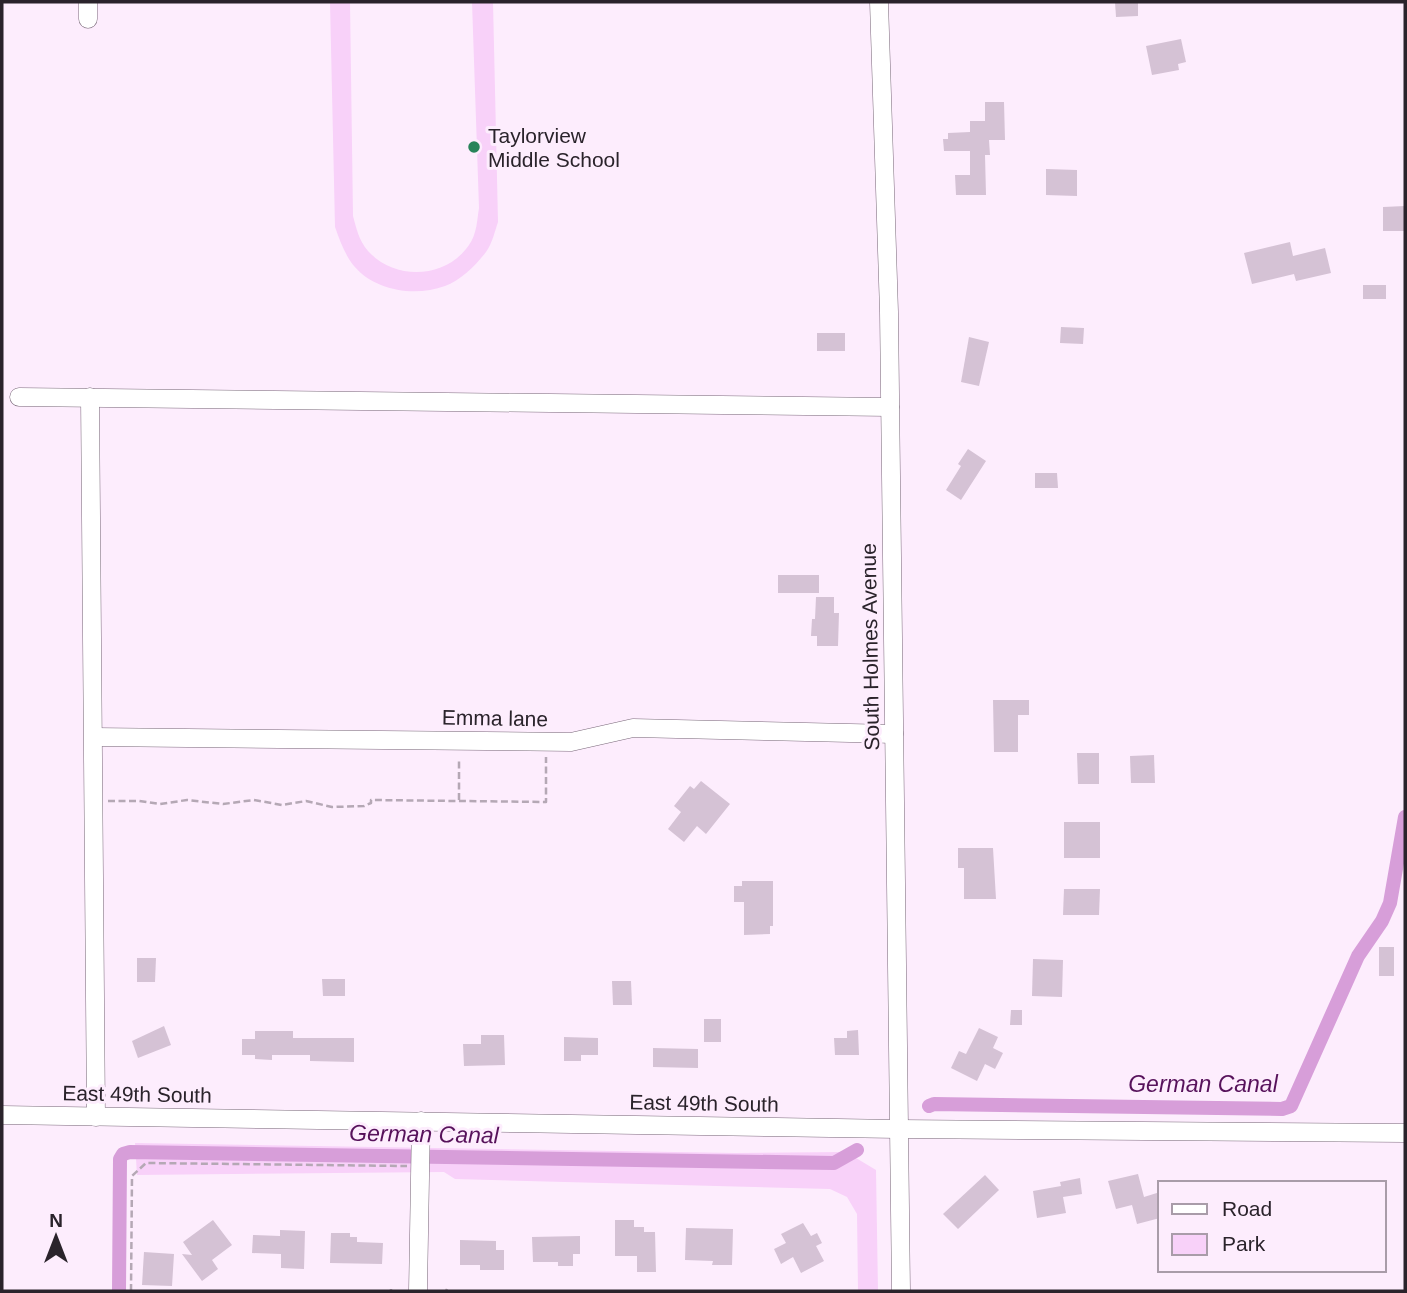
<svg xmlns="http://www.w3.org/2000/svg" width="1407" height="1293" viewBox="0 0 1407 1293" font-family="Arial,sans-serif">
  <rect width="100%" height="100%" fill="#fdedfd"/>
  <g fill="#f8d1f9">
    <path d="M330,2H350L353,216C356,227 359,241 368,251C395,281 446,279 469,245C477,234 477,220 479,208L472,2H493L498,222C495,231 492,244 486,252C476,265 460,281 445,286C415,297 375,291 354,266C345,255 340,241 335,227Z"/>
    <path d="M135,1143L735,1153L846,1152L876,1170L878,1291H858L857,1214L847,1197L830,1189L455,1179L444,1172L137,1175Z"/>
  </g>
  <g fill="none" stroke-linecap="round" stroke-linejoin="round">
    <g stroke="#d79ed9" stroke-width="14">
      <path d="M929,1106L934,1104L1282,1109L1291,1106L1358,956L1382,921L1390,903L1405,817"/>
      <path d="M119,1291L120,1159L123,1154L130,1152L834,1163L857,1150"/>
    </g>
  </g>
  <g fill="#d5c2d5">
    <path d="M1115,2H1138V16L1116,17Z"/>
    <path d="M1181,39L1186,62L1178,64L1179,70L1152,75L1146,46Z"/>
    <path d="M985,102H1004L1005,140H989L990,155H985L986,195H956L955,175H970V151H944L943,139H948V133L970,132V121H985Z"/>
    <path d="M1046,169L1077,170V196L1046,195Z"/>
    <path d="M1405,206V231H1383V207Z"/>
    <path d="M1290,242L1293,256L1325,248L1331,273L1296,281L1294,274L1252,284L1244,253Z"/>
    <rect x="1363" y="285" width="23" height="14"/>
    <path d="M1061,327L1084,328L1083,344L1060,343Z"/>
    <rect x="817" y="333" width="28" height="18"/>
    <path d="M969,337L989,342L979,386L961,382Z"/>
    <path d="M968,449L986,461L961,500L946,490L961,466L958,464Z"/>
    <path d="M1035,473H1057L1058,488H1035Z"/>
    <rect x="778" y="575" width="41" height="18"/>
    <path d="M816,597H834V613H839L838,646H817V636H811L812,619H815Z"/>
    <path d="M993,700H1029V715H1018V752H994Z"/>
    <path d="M1077,753H1099V784H1078Z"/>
    <path d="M1154,755L1155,783H1131L1130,756Z"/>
    <path d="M701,781L730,804L706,834L697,826L684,842L668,829L681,812L674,806L690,786L694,789Z"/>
    <rect x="1064" y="822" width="36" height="36"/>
    <path d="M958,848H993L996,899H964V868H958Z"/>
    <path d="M742,881H773V926H770V934L744,935V902H734V886H742Z"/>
    <path d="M1064,889H1100L1099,915H1063Z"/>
    <rect x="1379" y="947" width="15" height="29"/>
    <path d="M137,958H156L155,982H137Z"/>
    <path d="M1033,959L1063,960L1062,997L1032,996Z"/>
    <path d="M322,979H345V996H323Z"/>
    <path d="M612,981H631L632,1005H613Z"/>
    <path d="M1011,1010H1022V1025H1010Z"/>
    <rect x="704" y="1019" width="17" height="23"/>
    <path d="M164,1026L171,1045L138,1058L132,1041Z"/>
    <path d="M979,1028L998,1037L993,1048L1003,1053L995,1069L985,1064L977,1081L951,1068L959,1051L966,1054Z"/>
    <path d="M858,1030L859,1055H835L834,1038H847V1031Z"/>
    <path d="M255,1031H293V1038H354V1062L310,1061V1055H272V1060L255,1059V1055H242V1039H255Z"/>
    <path d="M481,1035H504L505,1065L464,1066L463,1044H481Z"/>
    <path d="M564,1037L598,1038V1055H581V1061H564Z"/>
    <path d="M653,1048L698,1049V1068L653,1067Z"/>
    <path d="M1138,1174L1144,1197L1160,1192V1218L1137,1224L1132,1205L1116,1209L1108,1181Z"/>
    <path d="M985,1175L999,1190L958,1229L943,1214Z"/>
    <path d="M1080,1178L1082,1194L1063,1197L1066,1213L1037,1218L1033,1191L1061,1186L1060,1182Z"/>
    <path d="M213,1220L232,1245L212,1260L218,1269L202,1281L182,1254L192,1255L183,1242Z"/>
    <path d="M615,1220H634V1227H644V1232H655L656,1272H637V1256H615Z"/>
    <path d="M803,1223L811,1236L817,1233L822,1243L816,1246L824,1261L801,1273L793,1257L781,1264L774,1249L786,1243L781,1234Z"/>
    <path d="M686,1228L733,1229L732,1265H712L713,1261L685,1260Z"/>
    <path d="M280,1230L305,1231L304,1269L281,1268V1254L252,1253L253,1235L280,1236Z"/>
    <path d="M331,1233H350V1237H357V1242L383,1243L382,1264L330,1263Z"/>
    <path d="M580,1236V1254H573V1266H558V1262H533L532,1237Z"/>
    <path d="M460,1240L496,1241V1250H504V1270H480V1265H460Z"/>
    <path d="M144,1252L174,1254L172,1286L142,1285Z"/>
  </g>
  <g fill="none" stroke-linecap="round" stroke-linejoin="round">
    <defs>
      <g id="minor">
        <path d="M88,2V19"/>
        <path d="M879,2L889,312L901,1291"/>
        <path d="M19,397L890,407"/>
        <path d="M90,397L96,1117"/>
        <path d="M94,737L571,742L633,728L894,734"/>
        <path d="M2,1115L898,1129L1405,1133"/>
        <path d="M418,1291L421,1121"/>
      </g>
    </defs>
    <use href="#minor" stroke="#796879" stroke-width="19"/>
    <g stroke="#b5a8b5" stroke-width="2.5" stroke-dasharray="7 3.5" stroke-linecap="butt">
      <path d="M459,800V761"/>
      <path d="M108,801H139L160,804L187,800L223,804L254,800L282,805L306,801L332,807L364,806L371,803V800L546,802V757"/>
      <path d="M391,1289V1291"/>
      <path d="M131,1291L132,1176L146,1163L407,1166"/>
      <path d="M446,1291L447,1289"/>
      <path d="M531,1291V1290"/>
    </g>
    <use href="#minor" stroke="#fff" stroke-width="18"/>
  </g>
  <circle fill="#28845a" stroke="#fdedfd" stroke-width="2.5" cx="474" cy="147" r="7"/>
  <g text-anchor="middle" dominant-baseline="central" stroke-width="6" stroke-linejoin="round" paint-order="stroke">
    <g font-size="21" fill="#2a232b" stroke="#fdedfd" text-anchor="start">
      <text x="488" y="135">Taylorview<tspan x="488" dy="24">Middle School</tspan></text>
    </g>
    <g font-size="21" fill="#2a232b" stroke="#fdedfd">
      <text transform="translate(870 647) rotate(-91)">South Holmes Avenue</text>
      <text transform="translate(495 718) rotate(1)">Emma lane</text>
      <text transform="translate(137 1094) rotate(1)">East 49th South</text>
      <text transform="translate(704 1103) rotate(1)">East 49th South</text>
    </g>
    <g font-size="23" font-style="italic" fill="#57125b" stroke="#fdedfd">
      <text x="1203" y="1084">German Canal</text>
      <text transform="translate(424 1134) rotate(1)">German Canal</text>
    </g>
  </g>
  <rect width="1407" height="1293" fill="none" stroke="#2a232b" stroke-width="7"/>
  <rect x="1158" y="1181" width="228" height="91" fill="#fdedfd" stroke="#a99ca9" stroke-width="2"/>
  <rect x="1172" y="1204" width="35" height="10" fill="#ffffff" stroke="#a99ca9" stroke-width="2"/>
  <text x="1222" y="1216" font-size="21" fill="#2a232b">Road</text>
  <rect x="1172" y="1234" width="35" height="21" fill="#f8d1f9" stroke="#a99ca9" stroke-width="2"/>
  <text x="1222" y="1251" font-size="21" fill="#2a232b">Park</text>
  <g transform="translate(56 1237)" stroke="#fdedfd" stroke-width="5" paint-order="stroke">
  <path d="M0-5L12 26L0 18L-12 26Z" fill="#2a232b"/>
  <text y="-10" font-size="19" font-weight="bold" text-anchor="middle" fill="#2a232b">N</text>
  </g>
</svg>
